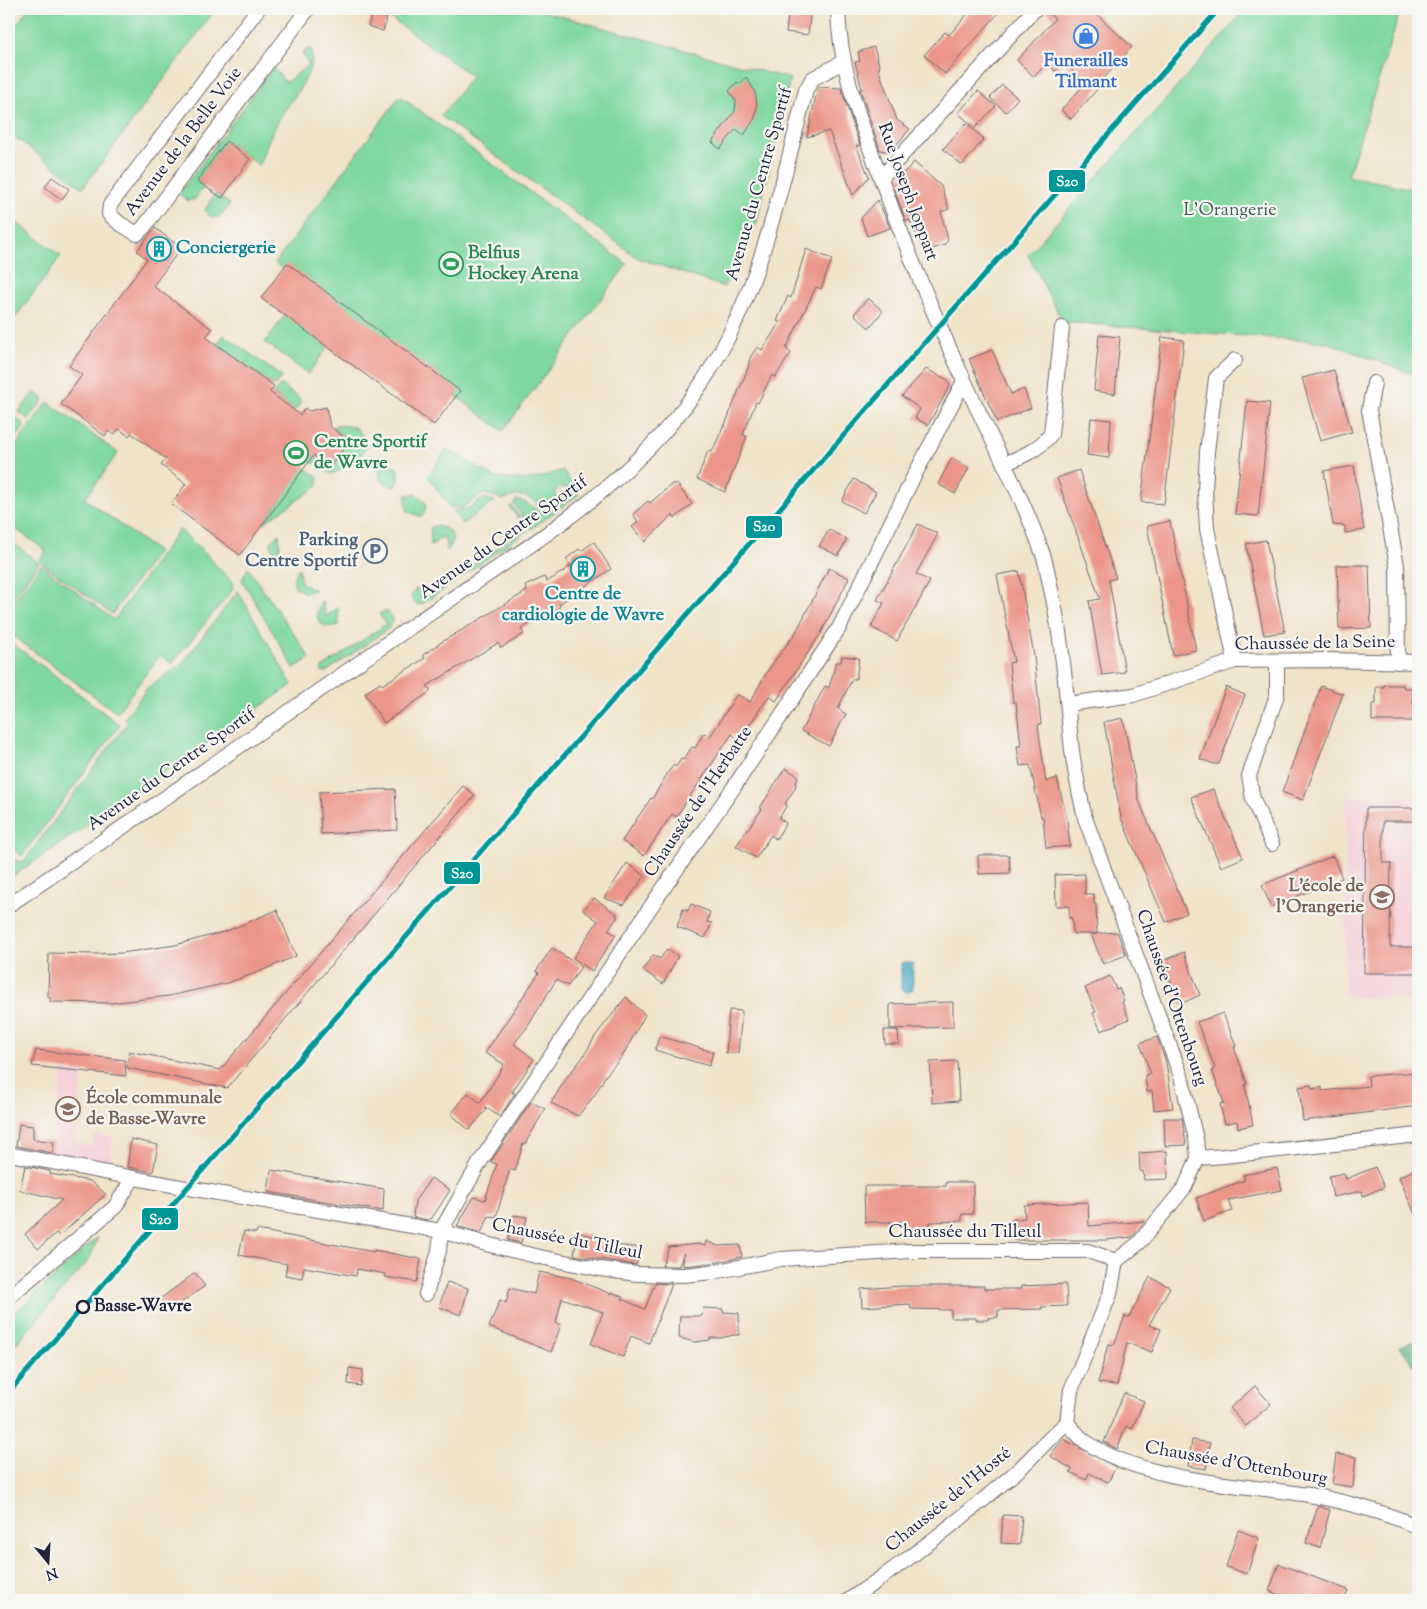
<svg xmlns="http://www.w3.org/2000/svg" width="1427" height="1609" viewBox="0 0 1427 1609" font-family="'Sorts Mill Goudy',serif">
  <rect width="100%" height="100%" fill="#f6f6f2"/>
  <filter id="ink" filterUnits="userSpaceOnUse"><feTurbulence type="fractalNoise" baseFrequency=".02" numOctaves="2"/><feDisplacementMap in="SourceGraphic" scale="10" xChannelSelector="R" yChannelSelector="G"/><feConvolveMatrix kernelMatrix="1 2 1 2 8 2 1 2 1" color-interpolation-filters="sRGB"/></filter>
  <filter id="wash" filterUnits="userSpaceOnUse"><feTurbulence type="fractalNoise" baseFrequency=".0096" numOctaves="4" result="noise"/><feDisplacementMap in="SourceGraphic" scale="20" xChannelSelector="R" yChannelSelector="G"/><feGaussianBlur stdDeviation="1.12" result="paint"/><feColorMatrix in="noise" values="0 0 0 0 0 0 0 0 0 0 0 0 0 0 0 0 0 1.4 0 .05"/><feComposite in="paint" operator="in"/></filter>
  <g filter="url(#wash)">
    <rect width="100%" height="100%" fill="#f0e3c8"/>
    <g fill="#f5cfd9">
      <path d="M1346,797H1418V1000L1345,997Z"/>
      <path d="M63,1070L83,1072L74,1142L93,1146L94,1135L113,1137L109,1164L52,1153Z"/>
    </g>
    <g fill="#7ed89d" stroke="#507d6c">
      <path d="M28,9H216L83,188L9,133V35Z"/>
      <path d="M378,9H535L790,79L757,222L724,287L638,258L441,116L472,76Z"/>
      <path d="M1246,9H1401L1348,176L1418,190V376L1326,342L1063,322L1028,255Z"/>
      <path d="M310,48C321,68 289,101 280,118C271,133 265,149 259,165L226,141L197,181L204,186L195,199L188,201L179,194L273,68L286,82L309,65L302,53Z"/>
      <path d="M400,96L627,264L503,431L275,263Z"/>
      <path d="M215,194L230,204C223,214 214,226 205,210Z"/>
      <path d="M9,217L61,256L9,326Z"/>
      <path d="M285,315L328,347L308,374L265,342Z"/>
      <path d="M224,335L282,377L274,386L217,344Z"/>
      <path d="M281,385L300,399L301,402L295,410L273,394Z"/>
      <path d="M34,392L44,399L29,419L19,412Z"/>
      <path d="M48,402L118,453L85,499L158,552L112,614L39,561L46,551L9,524V455Z"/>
      <path d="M14,417L24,424V427L9,447V424Z"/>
      <path d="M335,425L355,427C359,432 365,437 366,444C366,456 341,472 331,474L310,460L314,455L330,467L349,441L333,428Z"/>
      <path d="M447,449L496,478L527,480L542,477L563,470L579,494L570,501L568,498L570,494L566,487H560L555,492L557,501C535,512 540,501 524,496C517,494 507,499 500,500L497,497L483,494L462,508L450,507L428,476Z"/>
      <path d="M387,464L397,468C400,475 400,482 394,487L380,480L379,465Z"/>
      <path d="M304,467L318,477V486L264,523Z"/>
      <path d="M414,494C426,498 430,507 421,517L407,511L406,495Z"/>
      <path d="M484,498L495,501L462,524L453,511L467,509Z"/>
      <path d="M516,500C528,501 533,511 543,511C551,510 557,502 565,502L567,503L531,529L514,504Z"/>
      <path d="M512,506L528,530L421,605C415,604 410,601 412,594L417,588L424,598L525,529L510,507Z"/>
      <path d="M434,526C450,526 459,538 447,551L444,536L431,545L430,528Z"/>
      <path d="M179,529L204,552L232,582L233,589L172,664L160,655L117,713L9,633V607L41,565L114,620Z"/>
      <path d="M279,534L280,550L294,556C281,563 272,556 271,542Z"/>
      <path d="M9,540L39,563L9,603Z"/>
      <path d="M248,568L310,658L294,668L242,580Z"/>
      <path d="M299,568L301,583L315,590L305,593L295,587C293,579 293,575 299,568Z"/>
      <path d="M238,591L292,685L9,879V854L19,862L24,861L128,722L124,719L148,687L180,666Z"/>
      <path d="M322,601L326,616L338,608L339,625C320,632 311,617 322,601Z"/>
      <path d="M384,612H388L393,621L388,629L326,672H322V668L386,624L379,614Z"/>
      <path d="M9,641L120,725L22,856L9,846Z"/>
      <path d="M98,1237L89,1260L9,1352V1318Z"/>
    </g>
    <path fill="#66b884" stroke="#446d60" d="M1418,1340V1370L1399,1346Z"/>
    <path fill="#46a9c6" stroke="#346680" d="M901,963H913V989L907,993L901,989Z"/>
    <g id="blocks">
      <g fill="#ec9689">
        <path d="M789,9H811L808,35L786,32Z"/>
        <path d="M972,9H1002L945,74L924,55L945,32L949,35Z"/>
        <path d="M1044,9H1091L1132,47L1098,85L1100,86L1071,119L1061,110L1086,83L1064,63L1055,71L1047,63L1034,77L1017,60L1055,19Z"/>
        <path d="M372,14L387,18L383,31L368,26Z"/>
        <path d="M874,47L880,68H878L897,120L910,129L890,152L880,150L860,89H862L855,62L860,61L858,52Z"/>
        <path d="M746,77L754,90L756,97L757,106L755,118L744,135L736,129L720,149L712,142L735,111L736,101L729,91L737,82L740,84Z"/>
        <path d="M1002,85L1018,98L1006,112L990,98Z"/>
        <path d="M818,87L841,88L860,146L856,145L869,177L853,195L829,131L807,137Z"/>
        <path d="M978,91L996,106L975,128L958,113Z"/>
        <path d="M966,123L984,139L962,165L943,149Z"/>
        <path d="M226,141L250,159L222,198L197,181Z"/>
        <path d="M914,162L941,186L949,209L941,212L948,240L944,245L924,252L910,220L906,221L895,192L899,178Z"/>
        <path d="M52,177L69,189L62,200L45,187Z"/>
        <path d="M878,200L890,228L867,236L861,218Z"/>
        <path d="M155,228L181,248L153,286L212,329L206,337L274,386L270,392L300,415L305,408L309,411L326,407L330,426L349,441L330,467L314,455L240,555L171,504L186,484L161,465L166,459L131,433L129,436L119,429L114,435L108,431L105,436L61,404L82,375L69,366L147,259L137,251Z"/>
        <path d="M806,249L832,259L821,289L816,287L786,349L791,353L775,377L772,375L758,403L756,402L743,435L747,436L725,492L697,479L708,451L712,452L723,427H724L748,368L750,358L757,347L762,350L780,322L777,321L788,296L791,298Z"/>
        <path d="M287,263L460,391L434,425L261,298Z"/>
        <path d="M868,298L883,311L869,328L854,314Z"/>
        <path d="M1099,335L1120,337L1115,394L1094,391Z"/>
        <path d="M1162,337L1184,340L1164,504L1141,502Z"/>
        <path d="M992,350L1011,394L1024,389L1031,408L997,422L969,359Z"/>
        <path d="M926,369L948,380L950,386L928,425L915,418L920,409L902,396Z"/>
        <path d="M1334,370L1352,432L1320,441L1302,378Z"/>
        <path d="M1247,401L1270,403L1258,516L1235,514Z"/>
        <path d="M1091,418L1111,420L1109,458L1087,455Z"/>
        <path d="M952,458L969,468L955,494L938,484Z"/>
        <path d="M1354,466L1364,530L1345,533V526L1333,525L1324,471Z"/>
        <path d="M1079,470L1116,578L1109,580L1125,672L1102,675L1089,601L1100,599L1057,478Z"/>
        <path d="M854,479L876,492L864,513L842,501Z"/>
        <path d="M672,484H677L692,504L675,518L672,515L645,542L632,527L638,522L633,514L648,501L650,503Z"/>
        <path d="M1170,521L1196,650L1173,655L1147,526Z"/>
        <path d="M918,524L938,534L916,574L930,581L897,641L871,627L884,603L877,600Z"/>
        <path d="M829,530L847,539L838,556L819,546Z"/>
        <path d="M1266,540L1285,632L1264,635L1246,544Z"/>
        <path d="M594,542L611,569L559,604L560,607L521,629L524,634L501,648L498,643L427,686L431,691L384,723L365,693L380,683L382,685L425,658L423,655L440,643L527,591L525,586L544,577L547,582L571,566L566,559L579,549L581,551Z"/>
        <path d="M1337,565H1369L1371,628L1339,629Z"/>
        <path d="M829,568L849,578L821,633L776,701L769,696L739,740L732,734L676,817L672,814L644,856L622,841L651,798L652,799L669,771L674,765L676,767L681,759L683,760L692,747L695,748L704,733L710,737L737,694L750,702L768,670L796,632Z"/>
        <path d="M1019,571L1034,656L1041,724L1038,725L1046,782L1057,778L1067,819L1070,846L1046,848L1043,817H1041L1030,765L1020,766L1017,746H1021L1016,702H1013L1009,663L1014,662L997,575Z"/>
        <path d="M842,656L859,658L856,679H852L838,709L846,714L829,746L801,731L825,686L829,688L836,662H841Z"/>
        <path d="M1384,685H1403L1404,688H1413V704H1416V721H1372V704H1376V687H1384Z"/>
        <path d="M1321,686L1343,694L1303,800L1282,792Z"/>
        <path d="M1226,687L1245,695L1219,764H1214L1200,759Z"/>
        <path d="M1123,718L1139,801L1187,913L1166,922L1121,818L1104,722Z"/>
        <path d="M785,768L798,776L795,788L785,804L787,805L779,818L786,823L776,839L771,835L756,858L736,846L762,809L760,808Z"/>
        <path d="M463,786L475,795L227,1088L127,1068L129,1051L220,1070Z"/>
        <path d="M395,789L397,830L321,834L319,792Z"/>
        <path d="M1213,789L1243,858L1221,867L1191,797Z"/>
        <path d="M1366,808H1416V821H1383V863H1391L1390,947H1418V973H1364Z"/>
        <path d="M978,855H1009L1010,873L979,874Z"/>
        <path d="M1333,856L1342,878L1271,907L1262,885Z"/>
        <path d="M627,863L645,876L624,905L604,898Z"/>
        <path d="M1085,874V894H1094V904H1096L1097,934H1073L1072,918H1069V906H1056L1055,875Z"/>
        <path d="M594,898L617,914L616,916L618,917L608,930L616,935L592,971L573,958L598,921L583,910Z"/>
        <path d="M691,904L710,912L707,922L712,923L705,938L677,927L683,909L688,911Z"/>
        <path d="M277,910L296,956L256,973L227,983L169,996L110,1003L50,1002V997H48L49,953L95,954L122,953L175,945L227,931Z"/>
        <path d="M1117,932L1126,955L1103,964L1091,934Z"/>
        <path d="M552,948L581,967L568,986L556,980L528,1026L514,1044L534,1059L512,1092L515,1093L500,1117L485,1107L487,1109L469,1130L451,1114L468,1093L480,1103L498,1075L504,1064L485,1053L539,973L536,971Z"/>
        <path d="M667,949L678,956L663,984L643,970L653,955L660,959Z"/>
        <path d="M1184,952L1200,995L1180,1004L1162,961Z"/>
        <path d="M1110,976L1116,989L1119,988L1124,1001L1122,1002L1129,1019L1101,1031L1093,1013L1096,1012L1085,988Z"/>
        <path d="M626,997L645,1015L622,1057L606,1075L594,1096L578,1116L551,1103L567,1077L583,1057L596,1035Z"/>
        <path d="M953,1002V1027L890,1029V1004Z"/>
        <path d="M729,1010L742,1011L738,1053H726Z"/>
        <path d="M1223,1013L1236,1046L1234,1047L1247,1084L1245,1085L1253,1125L1238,1128L1237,1121L1225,1124L1220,1104L1224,1103L1212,1070L1215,1068L1197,1022Z"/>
        <path d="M884,1030H898L899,1044H885Z"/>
        <path d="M659,1036L713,1052L709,1066L655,1050Z"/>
        <path d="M1157,1037L1166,1062L1173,1108L1154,1110L1152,1091L1147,1092L1145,1075L1151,1074L1140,1043Z"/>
        <path d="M36,1050L125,1060L126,1076L32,1066Z"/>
        <path d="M957,1061L959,1101L932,1103L930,1062Z"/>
        <path d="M1418,1072V1106L1303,1121L1299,1087L1311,1085L1312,1089L1322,1087V1091L1369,1086L1368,1076Z"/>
        <path d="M531,1102L545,1109L525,1144H523L515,1171L510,1169L496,1217L489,1216L481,1233L457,1226L474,1197L485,1200L497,1164L491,1162L492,1160Z"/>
        <path d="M1164,1118H1182L1186,1145L1165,1146Z"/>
        <path d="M19,1124L33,1126V1139L54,1142L52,1153L16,1146Z"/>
        <path d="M131,1139L158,1145L153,1172L127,1167Z"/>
        <path d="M1167,1151L1168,1179L1144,1180L1143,1171H1140L1139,1153Z"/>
        <path d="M25,1166L50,1171V1174L90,1181L106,1194L59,1236L56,1233L38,1249L25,1234L62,1200L20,1190Z"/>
        <path d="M1375,1167L1384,1187L1363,1196L1362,1191L1333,1197L1329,1176L1344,1173L1346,1179Z"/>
        <path d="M1277,1168L1282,1190L1228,1200L1232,1211L1204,1221L1196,1198L1245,1180L1243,1175Z"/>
        <path d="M271,1170L384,1189L383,1211L268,1192Z"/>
        <path d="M1414,1170L1418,1181V1221L1399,1177Z"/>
        <path d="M431,1178L450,1190L432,1218L427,1220L413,1217L415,1201Z"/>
        <path d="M946,1182H973V1214H962V1221L930,1222V1231H906V1222H865L864,1186H946Z"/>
        <path d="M1088,1202L1089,1226L1145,1221L1132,1237L1106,1240H1013L1011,1220L1025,1218L1024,1205Z"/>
        <path d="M514,1215L527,1217L521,1243L508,1240Z"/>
        <path d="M257,1230L374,1252V1250L421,1259L417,1282L385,1277L386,1274L357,1269L356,1276L304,1267L302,1278L285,1275L287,1264L239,1255L244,1231L256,1233Z"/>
        <path d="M578,1232L606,1240L605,1244L643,1248L636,1265L574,1255Z"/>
        <path d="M706,1241L718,1246L740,1245L742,1257L712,1263L683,1266L684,1253L679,1266H662L669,1247L699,1244L705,1246Z"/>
        <path d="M539,1272L571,1278L611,1294V1292L623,1297L622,1299L645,1309L655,1283L672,1284L649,1343L631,1336L623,1357L591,1344L603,1312L562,1298L556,1323L561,1325L551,1352L489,1327L500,1300L506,1303L510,1288L534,1294Z"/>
        <path d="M195,1273L205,1286L169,1311L160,1299Z"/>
        <path d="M1150,1277L1170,1287L1149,1325L1161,1329L1152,1352L1127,1343L1117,1385L1098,1383L1108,1344L1114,1345L1125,1316L1129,1317Z"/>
        <path d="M447,1282L468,1288L461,1315L439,1307Z"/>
        <path d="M1066,1284L1067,1306L1041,1307L1042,1309L998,1310V1317L988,1318V1320H976V1318H951V1310L911,1309L910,1304L862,1307L861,1289L902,1286H984V1289H1021V1286Z"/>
        <path d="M703,1308L723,1309V1312L739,1313V1335H734L721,1338H710V1340L695,1342L679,1338L680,1316H702Z"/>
        <path d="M349,1368L363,1370L361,1386L348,1384Z"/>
        <path d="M1255,1386L1271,1404L1246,1426L1230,1408Z"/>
        <path d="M1124,1393L1144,1401L1132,1429L1126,1426L1117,1449L1104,1442Z"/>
        <path d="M1063,1439L1116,1467L1108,1482L1089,1473L1086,1480L1070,1472L1072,1469L1050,1456Z"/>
        <path d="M1192,1440L1210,1443L1206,1469L1188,1466Z"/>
        <path d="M1336,1454L1356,1457L1353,1487L1332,1484Z"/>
        <path d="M1318,1506L1330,1510L1320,1548L1306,1543Z"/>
        <path d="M1003,1515L1022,1516L1020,1544L1001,1543Z"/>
        <path d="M1238,1530L1259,1538L1247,1574L1226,1567Z"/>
        <path d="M1279,1564L1348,1590L1344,1600H1294L1269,1591Z"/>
      </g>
    </g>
  </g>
  <g filter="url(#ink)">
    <use href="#blocks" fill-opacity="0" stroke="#6a666c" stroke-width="1"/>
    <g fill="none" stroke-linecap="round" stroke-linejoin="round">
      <defs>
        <g id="street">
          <path d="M258,9L110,205L109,214L119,223L137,234L144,227L308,9"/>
          <path d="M838,9C839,62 857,112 875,162C901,236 931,309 964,380C990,438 1021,492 1042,552C1046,562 1048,574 1050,585C1063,640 1066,695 1072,751C1075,773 1080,796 1085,818L1181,1076L1196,1139L1198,1158L1185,1187L1139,1243L1116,1261L1110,1294L1071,1390L1067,1423C1073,1429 1079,1437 1086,1442C1144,1482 1241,1484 1309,1495C1343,1501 1387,1513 1418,1527"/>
          <path d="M881,178L1035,9"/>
          <path d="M1374,383L1369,410L1397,566L1398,662"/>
          <path d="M1004,464C1021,457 1040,449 1051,434L1062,328"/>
          <path d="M1235,661L1207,529L1205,491L1207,452L1216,378L1235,360"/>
          <path d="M1068,704L1133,695L1235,661L1325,660L1418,662"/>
          <path d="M1272,844L1253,799L1249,776L1277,695V661"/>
          <path d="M9,905C145,813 279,718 415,624C520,550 636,487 707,375C761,289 781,187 806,90L812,79L843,62"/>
          <path d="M9,1154L176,1186L441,1231L490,1245L540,1257L600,1269L637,1274L684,1275L713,1272L781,1259L910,1251H1088L1116,1261"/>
          <path d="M1198,1158L1224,1156L1418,1135"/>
          <path d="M426,1294L439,1251L441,1231L480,1162L656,899L734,787L839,628L913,478L964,381"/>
          <path d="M9,1297L115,1207L133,1178"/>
          <path d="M849,1600C907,1561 962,1519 1015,1473C1033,1457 1048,1438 1067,1423"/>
        </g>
      </defs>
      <use href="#street" stroke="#6a666c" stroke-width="16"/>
      <use href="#street" stroke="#fff" stroke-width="14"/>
      <defs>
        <path id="rail-1" d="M9,1392L940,325L1219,9"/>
      </defs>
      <use href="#rail-1" stroke="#f6f6f2" stroke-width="9"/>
      <use href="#rail-1" stroke="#009696" stroke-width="5"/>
    </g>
  </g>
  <defs>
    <symbol id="shop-ring" viewBox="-11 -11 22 22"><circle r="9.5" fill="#f6f6f2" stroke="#3f7fe0" stroke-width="1.5"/><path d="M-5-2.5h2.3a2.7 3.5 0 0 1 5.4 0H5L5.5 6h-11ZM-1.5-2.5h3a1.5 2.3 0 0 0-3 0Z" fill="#3f7fe0"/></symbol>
    <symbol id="building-ring" viewBox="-11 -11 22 22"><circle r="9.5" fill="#f6f6f2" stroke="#0f9aa8" stroke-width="1.5"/><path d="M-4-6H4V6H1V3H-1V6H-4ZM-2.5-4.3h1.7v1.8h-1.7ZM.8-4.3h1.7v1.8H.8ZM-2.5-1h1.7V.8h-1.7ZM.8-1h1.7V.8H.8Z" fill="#0f9aa8"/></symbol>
    <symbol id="stadium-ring" viewBox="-11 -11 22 22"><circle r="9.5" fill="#f6f6f2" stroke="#2e9e5b" stroke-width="1.5"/><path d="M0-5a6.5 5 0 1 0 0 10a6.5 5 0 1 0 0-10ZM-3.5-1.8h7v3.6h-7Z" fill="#2e9e5b"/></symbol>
    <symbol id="parking-ring" viewBox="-11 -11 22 22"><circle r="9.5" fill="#f6f6f2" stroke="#5c6f8a" stroke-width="1.5"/><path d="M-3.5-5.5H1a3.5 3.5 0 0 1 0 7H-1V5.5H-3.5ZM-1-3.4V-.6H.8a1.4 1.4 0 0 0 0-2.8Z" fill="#5c6f8a"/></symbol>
    <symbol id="school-ring" viewBox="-11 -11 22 22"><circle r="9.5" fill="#f6f6f2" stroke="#8d6e63" stroke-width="1.5"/><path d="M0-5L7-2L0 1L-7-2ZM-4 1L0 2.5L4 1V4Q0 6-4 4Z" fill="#8d6e63"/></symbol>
  </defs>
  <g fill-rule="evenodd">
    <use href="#shop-ring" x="1072" y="22" width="28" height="28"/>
    <use href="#building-ring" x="145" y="235" width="28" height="28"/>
    <use href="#stadium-ring" x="437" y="250" width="28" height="28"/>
    <use href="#stadium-ring" x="282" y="439" width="28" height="28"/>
    <use href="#parking-ring" x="361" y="537" width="28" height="28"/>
    <use href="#building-ring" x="569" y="555" width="28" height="28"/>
    <use href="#school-ring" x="1368" y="883" width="28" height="28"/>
    <use href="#school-ring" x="54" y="1095" width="28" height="28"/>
  </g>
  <circle fill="#f6f6f2" stroke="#22223b" stroke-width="2.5" cx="83" cy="1307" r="6"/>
  <g text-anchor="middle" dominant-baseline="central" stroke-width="4.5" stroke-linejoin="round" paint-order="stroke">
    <g font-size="18" font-weight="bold" fill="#366cbe" stroke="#f6f6f2">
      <text x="1086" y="62">Funerailles<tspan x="1086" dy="21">Tilmant</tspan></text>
    </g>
    <g font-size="18" fill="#22223b" stroke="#f6f6f2">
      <text transform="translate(184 142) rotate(-53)">Avenue de la Belle Voie</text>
      <text transform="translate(760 184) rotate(-74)">Avenue du Centre Sportif</text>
      <text transform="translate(907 192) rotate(70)">Rue Joseph Joppart</text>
      <text transform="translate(504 538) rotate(-35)">Avenue du Centre Sportif</text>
      <text transform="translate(1315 644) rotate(-1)">Chaussée de la Seine</text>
      <text transform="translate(172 770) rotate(-35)">Avenue du Centre Sportif</text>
      <text transform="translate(699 802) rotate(-56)">Chaussée de l'Herbatte</text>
      <text transform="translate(1171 998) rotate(71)">Chaussée d'Ottenbourg</text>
      <text x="965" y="1233">Chaussée du Tilleul</text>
      <text transform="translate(567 1240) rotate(11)">Chaussée du Tilleul</text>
      <text transform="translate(1236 1464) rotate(10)">Chaussée d'Ottenbourg</text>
      <text transform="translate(949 1500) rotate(-39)">Chaussée de l'Hosté</text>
    </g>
    <g font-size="18" fill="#3e5958" stroke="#f6f6f2">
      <text x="1230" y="211">L'Orangerie</text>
    </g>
    <g font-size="18" font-weight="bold" fill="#0d838f" stroke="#f6f6f2" text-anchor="start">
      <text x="176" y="249">Conciergerie</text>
      <text x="583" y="595" text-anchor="middle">Centre de<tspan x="583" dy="21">cardiologie de Wavre</tspan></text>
    </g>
    <g font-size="18" font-weight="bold" fill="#27864d" stroke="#f6f6f2" text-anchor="start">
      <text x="468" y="254">Belfius<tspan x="468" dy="21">Hockey Arena</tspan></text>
      <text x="314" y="443">Centre Sportif<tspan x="314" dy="21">de Wavre</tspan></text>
    </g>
    <g font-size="18" font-weight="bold" fill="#4e5e75" stroke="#f6f6f2" text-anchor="end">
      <text x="358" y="541">Parking<tspan x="358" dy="21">Centre Sportif</tspan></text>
    </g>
    <g font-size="18" font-weight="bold" fill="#785e54" stroke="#f6f6f2" text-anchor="end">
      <text x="1364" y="887">L'école de<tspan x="1364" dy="21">l'Orangerie</tspan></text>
      <text x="86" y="1099" text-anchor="start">École communale<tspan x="86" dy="21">de Basse-Wavre</tspan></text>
    </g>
    <g font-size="18" font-weight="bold" fill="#22223b" stroke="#f6f6f2" text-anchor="start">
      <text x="94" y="1307">Basse-Wavre</text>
    </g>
  </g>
  <g stroke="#f6f6f2" stroke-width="2">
    <rect x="1048" y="169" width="38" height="24" rx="5" fill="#009696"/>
    <rect x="745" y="515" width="38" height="24" rx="5" fill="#009696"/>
    <rect x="443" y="861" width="38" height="24" rx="5" fill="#009696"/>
    <rect x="141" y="1207" width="38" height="24" rx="5" fill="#009696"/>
  </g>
  <g font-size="14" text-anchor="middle" font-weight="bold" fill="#fff">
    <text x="1067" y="186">S20</text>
    <text x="764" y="531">S20</text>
    <text x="462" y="878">S20</text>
    <text x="160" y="1224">S20</text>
  </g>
  <rect width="1427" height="1609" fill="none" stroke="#f6f6f2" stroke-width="30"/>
  <g transform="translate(48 1562) rotate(162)" stroke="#f6f6f2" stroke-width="4" paint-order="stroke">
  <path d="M0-4L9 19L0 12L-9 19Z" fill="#22223b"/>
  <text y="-8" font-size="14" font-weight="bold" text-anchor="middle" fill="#22223b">N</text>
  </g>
</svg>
